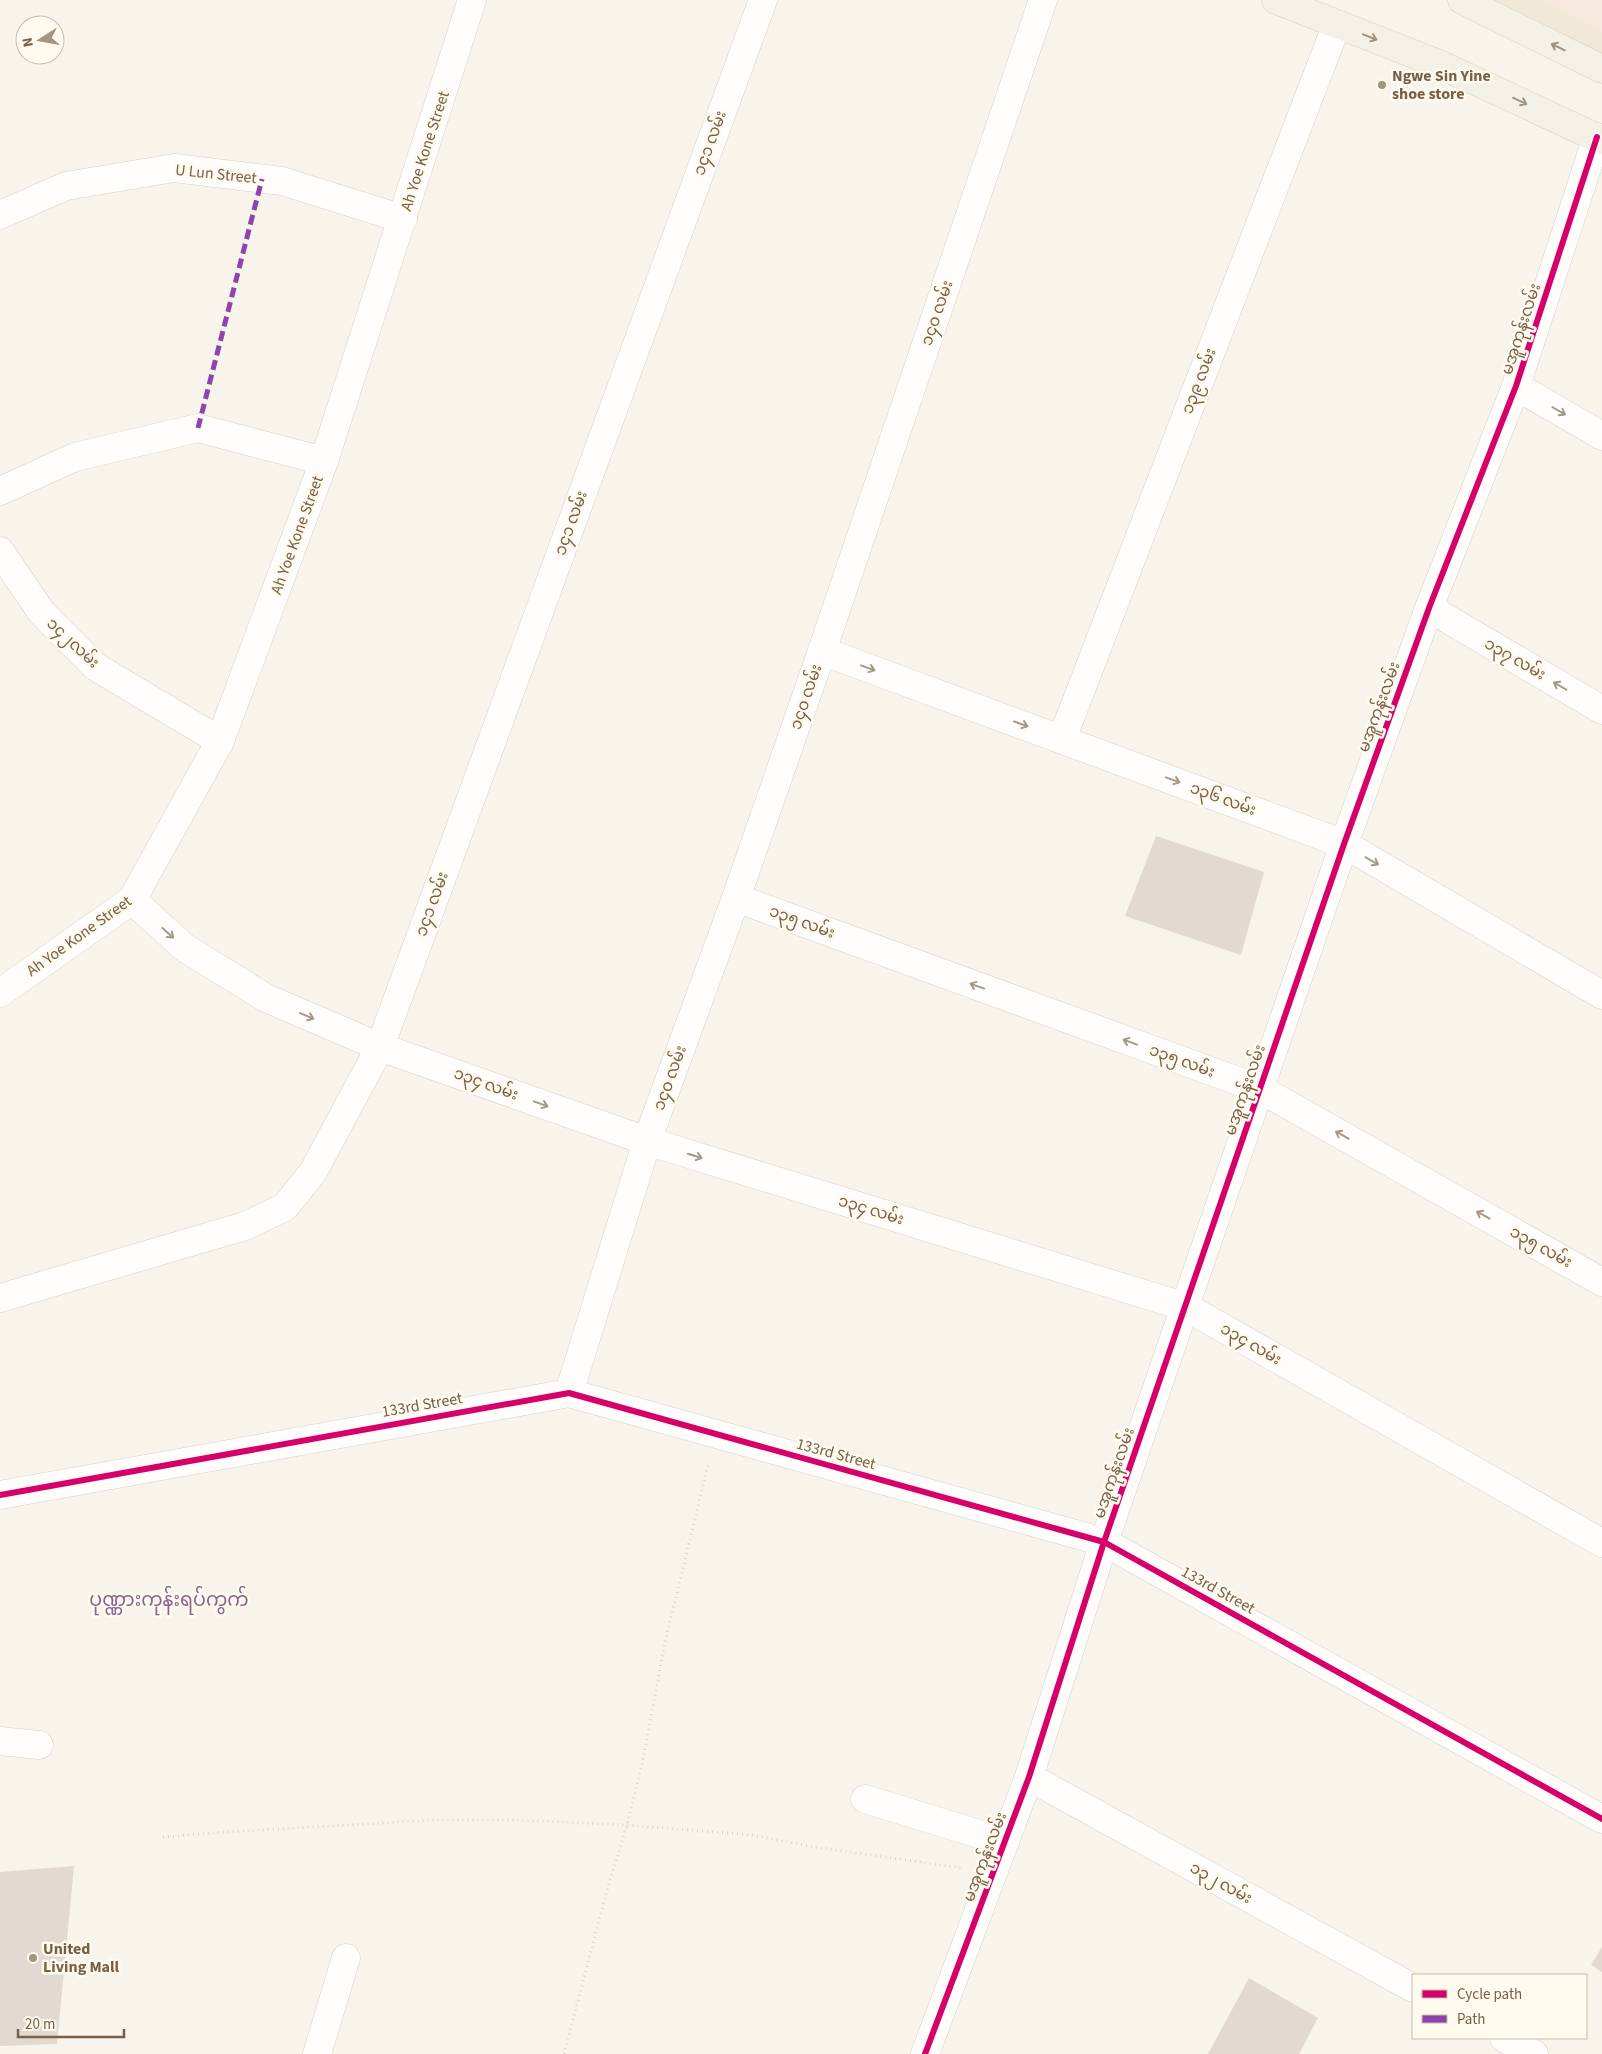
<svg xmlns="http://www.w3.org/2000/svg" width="1602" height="2054" viewBox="0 0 1602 2054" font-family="'Source Sans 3','Noto Sans Myanmar',sans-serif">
  <rect width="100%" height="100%" fill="#f8f4eb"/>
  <path fill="#f1e8d8" d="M1455,0H1602V79Z"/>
  <path fill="#f6e8dc" d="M1544,0H1602V33Z"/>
  <g fill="#e2dad0">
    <path d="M1156,836L1264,872L1241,955L1125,916Z"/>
    <path d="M74,1866L57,2044L0,2046V1872Z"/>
    <path d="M1602,1947V1972L1591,1965Z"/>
    <path d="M1249,1978L1318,2018L1299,2054H1208Z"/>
  </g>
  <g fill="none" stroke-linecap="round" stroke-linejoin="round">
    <defs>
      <g id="street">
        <path d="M0,215L66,186L174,168L282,181L403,219"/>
        <path d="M1516,386L1602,436"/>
        <path d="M0,491L75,457L198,428L324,461"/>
        <path d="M0,551L42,613L96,667L220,741"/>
        <path d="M1429,608L1602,710"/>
        <path d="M822,651L1344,844L1602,995"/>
        <path d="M1062,739L1337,24"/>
        <path d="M736,898L1260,1089L1602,1282"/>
        <path d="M132,900L185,948L266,998L380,1047L647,1141L1186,1307L1602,1543"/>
        <path d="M0,993L132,900L220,741L324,461L472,0"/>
        <path d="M0,1298L245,1226L285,1207L313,1172L380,1047L763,0"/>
        <path d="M569,1393L647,1141L736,898L822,651L1043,0"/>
        <path d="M0,1495L569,1393L1104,1542L1602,1819"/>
        <path d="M0,1741L39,1745"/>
        <path d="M1029,1777L1413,1988"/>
        <path d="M865,1799L1005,1842"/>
        <path d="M1504,2038L1534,2054"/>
        <path d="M317,2054L346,1958"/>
      </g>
      <path id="secondary" d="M925,2054L1029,1777L1104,1542L1344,844L1429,608L1516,386L1597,137"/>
      <g id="primary">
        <path d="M1276,0L1439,64L1602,140"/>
        <path d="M1462,0L1602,69"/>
      </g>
    </defs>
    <use href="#street" stroke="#d7d1c9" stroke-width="29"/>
    <use href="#secondary" stroke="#d6d0c6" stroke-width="29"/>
    <use href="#primary" stroke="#d7cfc6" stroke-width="29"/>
    <g stroke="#dad4ce" stroke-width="3" stroke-dasharray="1 4" stroke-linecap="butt">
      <path d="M163,1837L226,1832L434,1820H518L627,1825L751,1835L815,1847L961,1868"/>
      <path d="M564,2054L607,1890L627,1825L643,1760L665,1642L708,1465"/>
    </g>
    <use href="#street" stroke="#fefdfc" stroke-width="28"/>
    <use href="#secondary" stroke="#fefdfc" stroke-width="28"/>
    <use href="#primary" stroke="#f3f0e5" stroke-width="28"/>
    <path stroke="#8e44ad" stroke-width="5" stroke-dasharray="10 5" stroke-linecap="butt" d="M198,428L262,179"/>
    <defs>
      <g id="cycleway">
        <path d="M0,1495L569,1393L1104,1542L1602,1819"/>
        <path d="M925,2054L1029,1777L1104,1542L1344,844L1429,608L1516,386L1597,137"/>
      </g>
    </defs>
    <use href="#cycleway" stroke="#fffaed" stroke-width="9"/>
    <use href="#cycleway" stroke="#d6006c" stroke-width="6"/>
  </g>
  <defs><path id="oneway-shaft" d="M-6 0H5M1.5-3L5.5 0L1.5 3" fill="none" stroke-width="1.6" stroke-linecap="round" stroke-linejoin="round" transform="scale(1.25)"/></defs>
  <g stroke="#a29280">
    <use href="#oneway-shaft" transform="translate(1370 37) rotate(21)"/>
    <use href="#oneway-shaft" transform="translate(1558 47) rotate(-154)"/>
    <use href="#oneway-shaft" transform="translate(1520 101) rotate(25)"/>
  </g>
  <g stroke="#a69788">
    <use href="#oneway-shaft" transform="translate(1559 411) rotate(30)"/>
    <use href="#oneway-shaft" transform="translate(868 668) rotate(20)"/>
    <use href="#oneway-shaft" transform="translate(1560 686) rotate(-150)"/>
    <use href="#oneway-shaft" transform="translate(1021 724) rotate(20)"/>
    <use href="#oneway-shaft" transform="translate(1173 780) rotate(20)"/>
    <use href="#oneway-shaft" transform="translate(1372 861) rotate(30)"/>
    <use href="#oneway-shaft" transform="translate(168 933) rotate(42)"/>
    <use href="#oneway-shaft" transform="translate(977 986) rotate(-160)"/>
    <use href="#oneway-shaft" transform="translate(307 1016) rotate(23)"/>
    <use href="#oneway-shaft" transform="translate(1130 1042) rotate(-160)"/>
    <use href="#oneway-shaft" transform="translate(541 1104) rotate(20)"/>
    <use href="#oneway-shaft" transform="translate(1342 1135) rotate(-151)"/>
    <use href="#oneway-shaft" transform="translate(695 1156) rotate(17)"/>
    <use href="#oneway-shaft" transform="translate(1483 1215) rotate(-151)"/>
  </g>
  <g fill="#a49482" stroke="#fffaed" stroke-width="2">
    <circle cx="1382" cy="85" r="5"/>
    <circle cx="33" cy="1958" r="5"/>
  </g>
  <g text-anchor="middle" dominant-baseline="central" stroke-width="5" stroke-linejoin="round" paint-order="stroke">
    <g font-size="16" font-weight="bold" fill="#77604a" stroke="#fffaed" text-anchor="start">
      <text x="1392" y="76">Ngwe Sin Yine<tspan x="1392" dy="18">shoe store</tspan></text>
      <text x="43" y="1949">United<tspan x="43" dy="18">Living Mall</tspan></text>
    </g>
    <g font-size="16" fill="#77604a" stroke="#fffaed">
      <text transform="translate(710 143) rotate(-70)">၁၄၁ လမ်း</text>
      <text transform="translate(425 151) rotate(-72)">Ah Yoe Kone Street</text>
      <text transform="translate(216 174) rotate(6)">U Lun Street</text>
      <text transform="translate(937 313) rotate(-71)">၁၄၀ လမ်း</text>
      <text transform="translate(1521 329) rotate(-72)">မအူကုန်းလမ်း</text>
      <text transform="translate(1199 381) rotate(-69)">၁၃၉ လမ်း</text>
      <text transform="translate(571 523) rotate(-70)">၁၄၁ လမ်း</text>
      <text transform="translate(297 535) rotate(-70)">Ah Yoe Kone Street</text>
      <text transform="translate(73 643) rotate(43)">၁၄၂လမ်း</text>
      <text transform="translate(1515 659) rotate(30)">၁၃၇ လမ်း</text>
      <text transform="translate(806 697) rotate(-71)">၁၄၀ လမ်း</text>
      <text transform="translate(1379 707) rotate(-70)">မအူကုန်းလမ်း</text>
      <text transform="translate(1223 799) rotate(20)">၁၃၆ လမ်း</text>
      <text transform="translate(432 904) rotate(-70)">၁၄၁ လမ်း</text>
      <text transform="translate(802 922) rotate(20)">၁၃၅ လမ်း</text>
      <text transform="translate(79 936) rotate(-36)">Ah Yoe Kone Street</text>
      <text transform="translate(1182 1061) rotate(20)">၁၃၅ လမ်း</text>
      <text transform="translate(670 1078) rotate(-70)">၁၄၀ လမ်း</text>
      <text transform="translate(486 1084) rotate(20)">၁၃၄ လမ်း</text>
      <text transform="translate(1245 1090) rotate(-71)">မအူကုန်းလမ်း</text>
      <text transform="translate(871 1210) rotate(17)">၁၃၄ လမ်း</text>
      <text transform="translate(1541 1247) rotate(29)">၁၃၅ လမ်း</text>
      <text transform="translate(1251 1344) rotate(30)">၁၃၄ လမ်း</text>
      <text transform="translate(422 1405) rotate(-10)">133rd Street</text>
      <text transform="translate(836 1454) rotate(15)">133rd Street</text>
      <text transform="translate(1114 1473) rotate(-71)">မအူကုန်းလမ်း</text>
      <text transform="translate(1218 1590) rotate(29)">133rd Street</text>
      <text transform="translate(985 1857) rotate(-69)">မအူကုန်းလမ်း</text>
      <text transform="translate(1221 1883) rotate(29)">၁၃၂ လမ်း</text>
    </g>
    <g font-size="19" fill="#896293" stroke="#fffaed">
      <text x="169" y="1600">ပုဏ္ဏားကုန်းရပ်ကွက်</text>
    </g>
  </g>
  <rect x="1412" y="1974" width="175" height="65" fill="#fffaed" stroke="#c9bcac"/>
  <rect x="1422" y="1990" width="25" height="8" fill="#d6006c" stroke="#c9bcac"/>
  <text x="1457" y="1999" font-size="15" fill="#77604a">Cycle path</text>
  <rect x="1422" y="2015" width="25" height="8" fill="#8e44ad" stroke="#c9bcac"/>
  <text x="1457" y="2024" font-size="15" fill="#77604a">Path</text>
  <g transform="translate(40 40) rotate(259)"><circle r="24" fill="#fffaed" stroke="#c9bcac"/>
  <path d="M0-4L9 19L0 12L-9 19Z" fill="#a49482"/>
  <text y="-8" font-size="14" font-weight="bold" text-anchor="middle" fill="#77604a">N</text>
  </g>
  <path d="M18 2029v8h106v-8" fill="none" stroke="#77604a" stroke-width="2.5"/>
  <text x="25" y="2029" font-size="15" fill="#77604a" stroke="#fffaed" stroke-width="4" paint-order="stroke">20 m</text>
</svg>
